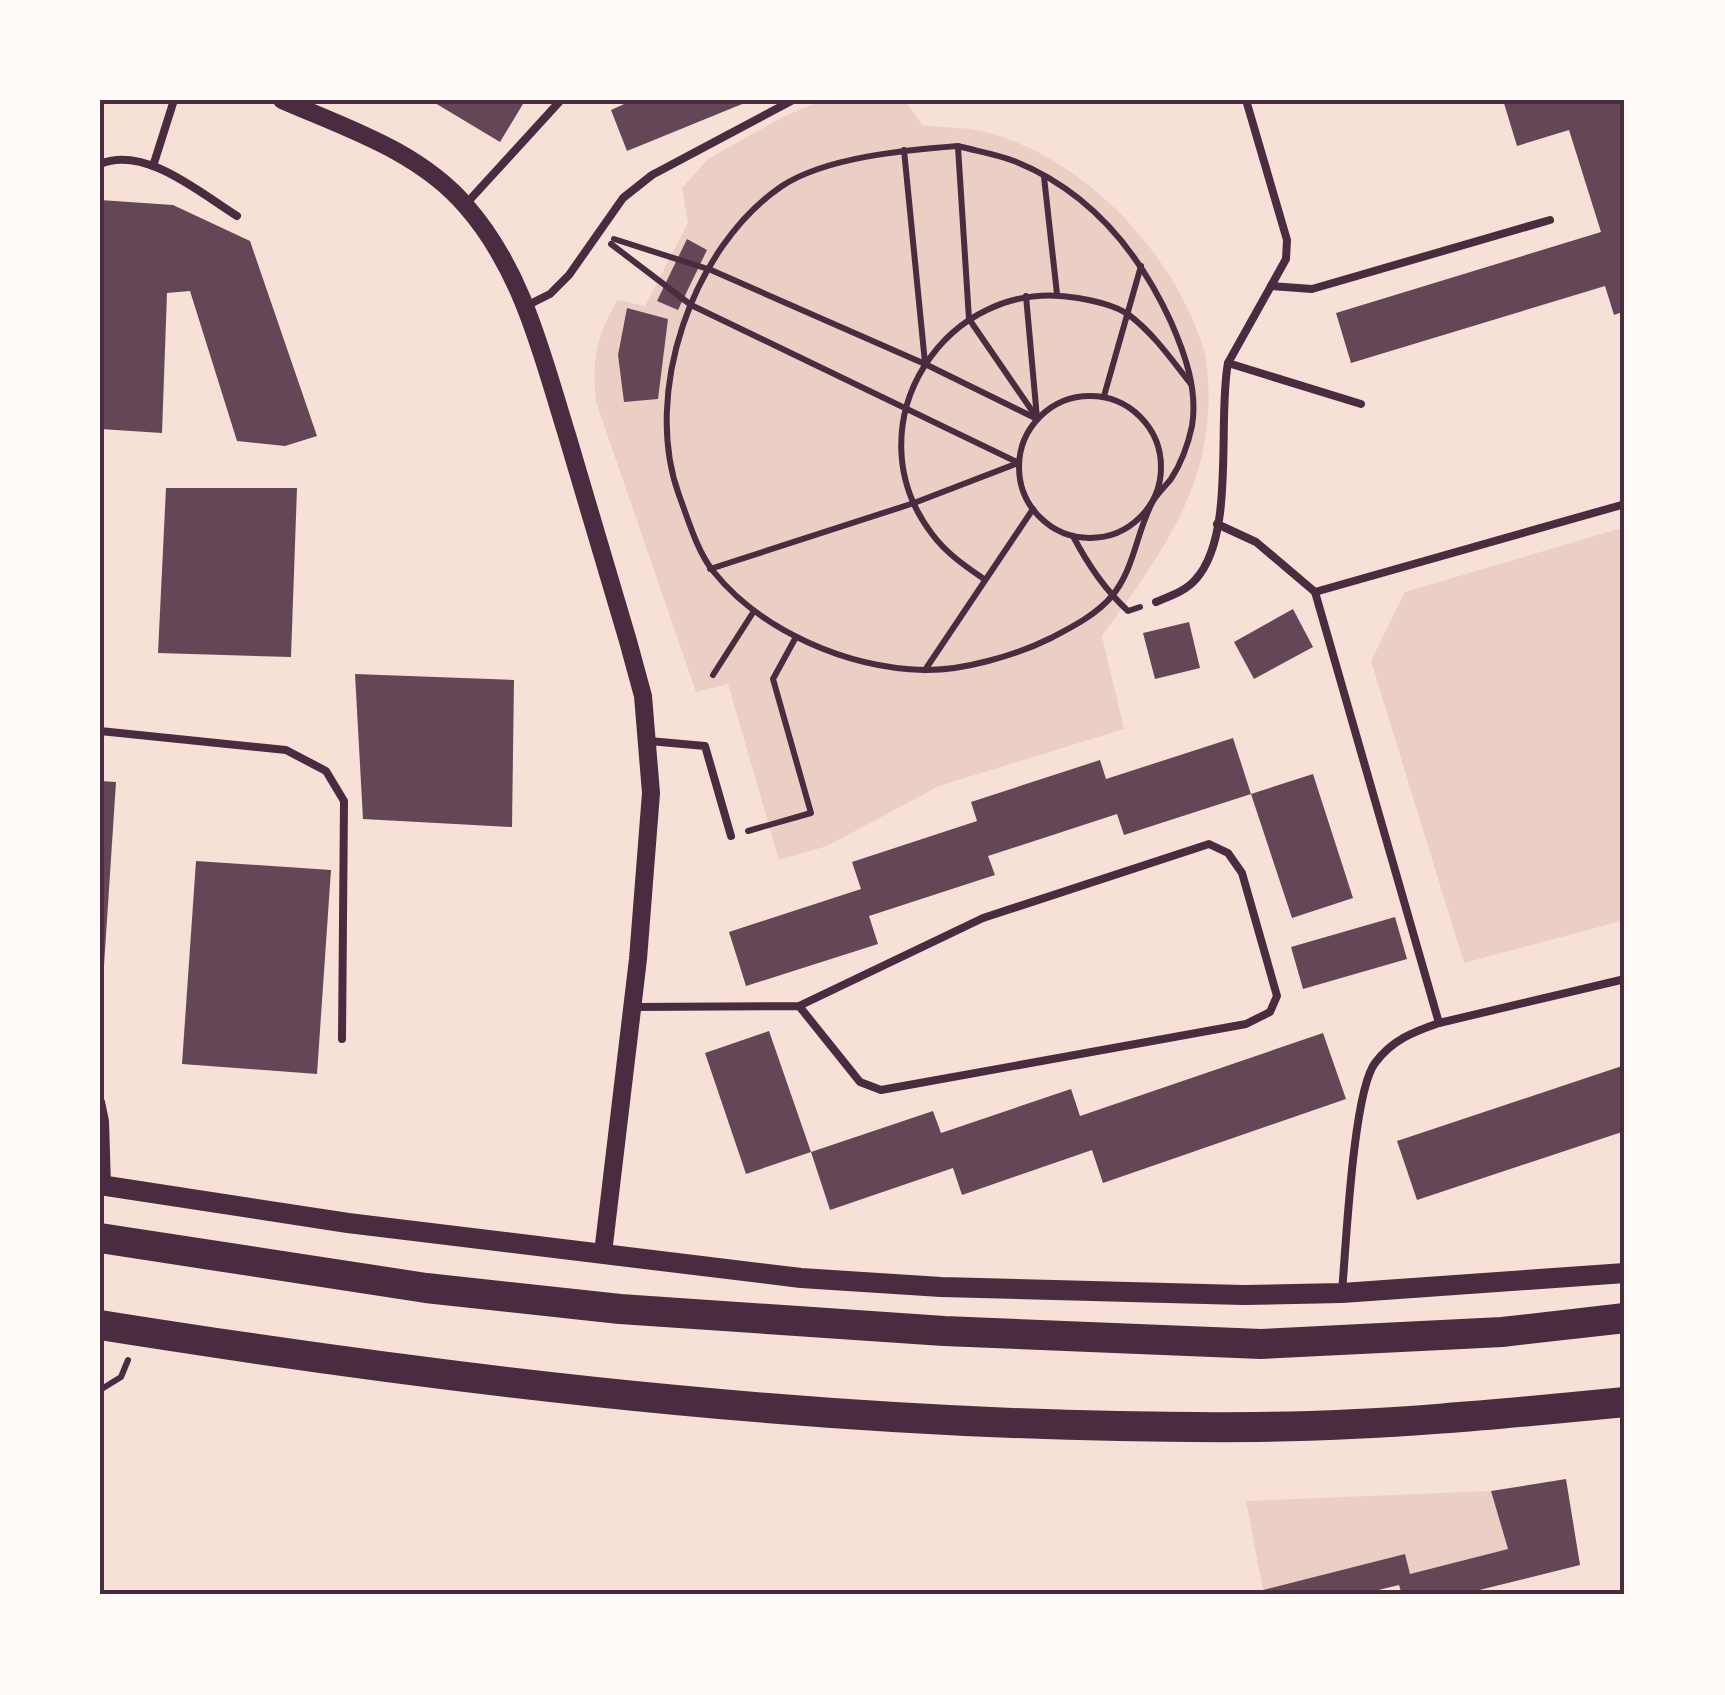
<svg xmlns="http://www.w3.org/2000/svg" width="1725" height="1695" viewBox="0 0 1725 1695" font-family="Montserrat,sans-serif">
  <rect width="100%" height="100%" fill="#f7e1d7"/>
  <g fill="#ebcfc5">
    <path d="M822,100H905L922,125C946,128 974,127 997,135C1087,164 1168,248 1200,338C1212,370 1210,417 1203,451C1189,519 1142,581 1102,636L1124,729L939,786L827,846L779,860L728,684L696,692L596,402C592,359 596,338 617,300L645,306L688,223L682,188L708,159L781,118Z"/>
    <path d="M1625,527V920L1464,963L1371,661L1405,592Z"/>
    <path d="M1491,1491L1508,1549L1410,1574L1405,1555L1263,1590L1246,1501Z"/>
  </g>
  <g fill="#644757">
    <path d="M430,100H516L523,104L500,142Z"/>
    <path d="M633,100H752L627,151L611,110Z"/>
    <path d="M1503,100H1625V311L1614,315L1605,286L1351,363L1336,313L1601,232L1569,130L1517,146Z"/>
    <path d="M100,200L173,205L250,241L317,436L285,446L237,441L190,291L167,293L162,433L100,429Z"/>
    <path d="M687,239L707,250L678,310L657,301Z"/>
    <path d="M627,308L668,319L658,399L624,402L618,355Z"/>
    <path d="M166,488H297L291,657L158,653Z"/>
    <path d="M1293,609L1313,647L1254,679L1234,642Z"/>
    <path d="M1189,622L1200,668L1155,679L1143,633Z"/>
    <path d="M355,674L514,680L512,827L363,819Z"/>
    <path d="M1233,738L1251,794L1124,835L1117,814L988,856L995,875L869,916L878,944L746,986L729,932L861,889L852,862L977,821L971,802L1100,760L1106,779Z"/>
    <path d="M1313,774L1353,898L1292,918L1251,794Z"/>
    <path d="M100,781L116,782L103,981H100Z"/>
    <path d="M196,861L331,870L317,1074L182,1064Z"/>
    <path d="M1395,917L1407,959L1303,989L1291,947Z"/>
    <path d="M769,1031L811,1152L746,1174L705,1053Z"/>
    <path d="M1323,1033L1346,1099L1103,1183L1092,1150L962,1195L953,1168L830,1210L811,1152L933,1111L941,1133L1071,1089L1080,1116Z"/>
    <path d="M1625,1065V1131L1417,1200L1397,1141Z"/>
    <path d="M1566,1479L1580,1565L1459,1595H1402L1399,1585L1358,1595H1264L1263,1590L1405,1554L1410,1574L1508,1549L1491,1491Z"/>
  </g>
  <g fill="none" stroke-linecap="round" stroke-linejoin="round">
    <g stroke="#4a2c40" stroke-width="6">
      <path d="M958,146C976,151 996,154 1014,161C1089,191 1138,250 1171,322C1185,354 1198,390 1192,426C1188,445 1182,462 1171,479C1164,488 1155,495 1151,505C1136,535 1134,569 1112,596C1096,615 1072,627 1051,638C1017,655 962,671 924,670C847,668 761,631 713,571C697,551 688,519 679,495C642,394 692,247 782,186C826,157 906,150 958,146Z"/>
      <path d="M958,147L969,319L1037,418"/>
      <path d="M904,150L925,363"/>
      <path d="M1044,177L1057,294"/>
      <path d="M614,239L711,270L925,364L1037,419"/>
      <path d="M611,244L691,305L1019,463"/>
      <path d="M1026,296L1037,418"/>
      <path d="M1104,396L1141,266"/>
      <circle cx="1090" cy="467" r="71"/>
      <path d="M1073,536C1088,565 1104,589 1128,611L1140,607"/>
      <path d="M710,569L914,503L1018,463"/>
      <path d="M984,579C965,566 946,553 932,534C849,425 946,274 1078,298C1094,301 1115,305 1129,315C1153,333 1172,360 1190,383"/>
      <path d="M925,670L1033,509"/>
      <path d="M713,675L754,611"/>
      <path d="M748,831L811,813L773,679L796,637"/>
      <path d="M100,1390L121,1377L128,1360"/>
    </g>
    <g stroke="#4a2c40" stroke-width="8">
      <path d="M154,163L174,100"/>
      <path d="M100,164C145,145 200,193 237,216"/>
      <path d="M465,205L561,100"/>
      <path d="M1271,286L1312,289L1550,220"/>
      <path d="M528,305L550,294L569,275L623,198L652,175L793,100"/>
      <path d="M1228,363L1361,404"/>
      <path d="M1217,524L1256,542L1315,592"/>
      <path d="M1156,602C1170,596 1186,591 1196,579C1236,534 1217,421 1228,363L1286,259L1287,240L1246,100"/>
      <path d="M100,731L286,750L326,771L344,801L342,1039"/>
      <path d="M649,741L705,746L731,836"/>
      <path d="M633,1007L799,1006L983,918L1209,844L1228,853L1242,873L1277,996L1270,1012L1246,1024L881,1090L860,1082L799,1006"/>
      <path d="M1439,1023L1625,979"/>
      <path d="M1342,1292C1346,1247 1353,1092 1375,1063C1392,1040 1413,1032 1439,1023L1315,592L1625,504"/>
    </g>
    <path stroke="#4a2c40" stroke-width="10" d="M100,1102L104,1121L106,1186"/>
    <path stroke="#4a2c40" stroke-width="18" d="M282,100C346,128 419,151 466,206C523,271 542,355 567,435C587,504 608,572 628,641L643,696L651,793L638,959L603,1253"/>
    <path stroke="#4a2c40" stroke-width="20" d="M100,1185L348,1223L801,1278L941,1287L1243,1295L1342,1293L1625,1273"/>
    <g stroke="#4a2c40" stroke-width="30">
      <path d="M100,1238L426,1288L620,1309L944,1331L1261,1344L1502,1332L1625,1318"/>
      <path d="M100,1325C483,1386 868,1430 1256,1427C1379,1426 1503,1414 1625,1402"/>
    </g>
  </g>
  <rect width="1725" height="1695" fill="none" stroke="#fffaf5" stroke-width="205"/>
  <rect x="102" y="102" width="1520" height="1490" fill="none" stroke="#4a2c40" stroke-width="4"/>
</svg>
